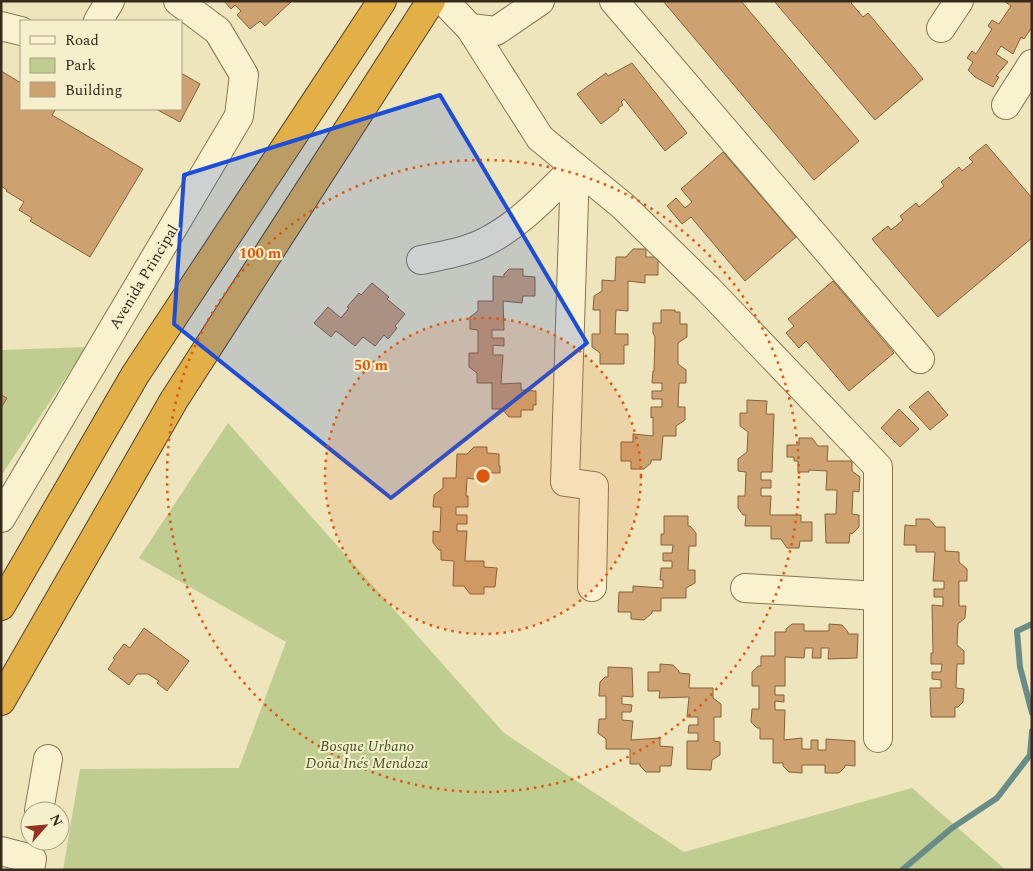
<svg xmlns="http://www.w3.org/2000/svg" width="1033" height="871" viewBox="0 0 1033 871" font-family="Spectral,serif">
  <rect width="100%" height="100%" fill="#efe5bc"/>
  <g fill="#bfcd90">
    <path d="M86,347L1,476V350Z"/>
    <path d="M228,423L504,733L684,852L912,788L1006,870H63L80,769L239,768L286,642L139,558Z"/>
  </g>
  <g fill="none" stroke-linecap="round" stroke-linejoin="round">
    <g stroke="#688d88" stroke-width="6">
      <path d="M1032,624L1017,631L1020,667L1032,713"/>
      <path d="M902,870L952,828L997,798L1030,755L1032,731"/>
    </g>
  </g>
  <g fill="#cea270" stroke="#86613a">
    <path d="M224,1H292L265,26L260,21L250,29L237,15L241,11L235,5L231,9Z"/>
    <path d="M663,1H741L859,141L814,180Z"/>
    <path d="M774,1H853L851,3L863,17L868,13L923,79L875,120Z"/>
    <path d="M1004,1H1032V27L1024,39L1021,37L1013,54L1001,46L996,54L1008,62L996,76L999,77L993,87L975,77L968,70L973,62L967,58L972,51L976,54L992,29L988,26L992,20L999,24L1011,6Z"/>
    <path d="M632,63L687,133L665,151L624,99L621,102L623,105L618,108L619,110L601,124L577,94L606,73L608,76Z"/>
    <path d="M1,71L21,83V109H56L52,115L143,169L90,257L30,221L32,218L19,210L24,202L6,191L7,190L1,186Z"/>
    <path d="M181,73L200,84L180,122L156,109H181Z"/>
    <path d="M986,144L1032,198V238L938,317L872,239L888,226L891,230L903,220L900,216L916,203L919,207L944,186L941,182L959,167L962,171L973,162L969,158Z"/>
    <path d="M723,152L796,237L745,281L691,217L682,224L667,206L676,198L685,208L692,202L681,189Z"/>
    <path d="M633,249H646V257H658V275H645V283L628,281V311L616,310L615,334H628V345H624V364H600V353L592,347V334H600V310H593L594,296L602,291V280L615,281L616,257H626Z"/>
    <path d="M509,269H523V276L535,277V296H523L522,303L503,301L504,330H492V338H504V346L493,345V355H503L501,384L521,383V390L536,391V405H533V410H521V417H509L502,409H492V383H477V373L469,367V353H478V330L470,329V317L478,311V301H493V276L504,277V274Z"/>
    <path d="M833,281L894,353L849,391L806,341L799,348L786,333L794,326L788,319Z"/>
    <path d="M372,283L389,297L387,299L405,314L395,326L397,328L388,339L384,335L375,346L363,337L355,346L336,331L331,337L314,323L328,307L341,318L349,308L347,307L359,293L361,295Z"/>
    <path d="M661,310H675V312H680V324H687V337L678,343V364L686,370V383H679L678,407H685V420L676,426V436H663L661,460H651V463L644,469H631V461H621V442H633V434L653,436V417L651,418V407H662V399H652V391H662V383H652L653,371H654L655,337L653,333V323H661Z"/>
    <path d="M928,391L948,415L930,430L909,407Z"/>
    <path d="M1,395L7,398L1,408Z"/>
    <path d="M747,400L767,401L766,414H774L772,472H761V480H771V488H761V496H771L770,515H801V522H812V541H800L799,548H787L781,539H771V526H745L746,515H743L738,508V496H745L746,472L738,471V459L747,452L748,432L740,426V413H747Z"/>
    <path d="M899,409L919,429L900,447L881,428Z"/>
    <path d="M799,438H812L818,446H828L827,461H852V471L860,477L859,492L853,491L852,514L859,515V527L852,534L850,533L849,543H826L825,514H836L837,490H826L827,471L809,470V472H798V461H794V457H787V445H799Z"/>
    <path d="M474,447H487V453L499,454V466H500V473H486L485,481L467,478L466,496H468V507H456V515H467V524H457V531H467L465,561H484V567L497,568L495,587H484V594H470L464,586H453L454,561L441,560V550H439L433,543V531L440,532L441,507H433L434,495L443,488V478H456L457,454H467Z"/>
    <path d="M664,516H688V526H690L696,533V546H689L688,570H695V583L686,588V598H661V611H652V613L644,620L631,619V612H618L619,592H633V586L663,588V580H660L661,568H672V561H663V553H672L673,545H661V534H664Z"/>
    <path d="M916,519H929L936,527H945V551L959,552V562L967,569V581H959V606H966L965,618L958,624L957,645L964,651V664H957L956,688L964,689L963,702L958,707H955V717H931L930,688H941V680L932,679V672H941L942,664H931V653H933L932,605L943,606V597H934V589H944V581H933L935,552H916V545H904L905,525L916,526Z"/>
    <path d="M792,624H804V631H829V624L842,625L848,632V634H858L857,658L828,659L829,648H821V658H812L813,648H805L804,658L785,657V686H775V695H784V702L775,701V710H785L784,740L802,738V749H811V740H818V750H826V739L855,741V766L845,765V767L839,773H825V765H802V773L789,772L783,766V763H773V739H760V728H757L751,722L752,709H759V686H752V672L758,666H761V656H775V632H786V629Z"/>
    <path d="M144,628L189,661L167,691L157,683L159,681L148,674H137L129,685L108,669L115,659L113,658L124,644L130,648Z"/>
    <path d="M660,664L673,665L679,671V673L690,674L689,688H713V698L721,704V717H714V741L720,742V755L712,760L711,770L687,769V741H698V733H688L689,725H698V717H687L689,697L659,698L660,691H648V672H660Z"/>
    <path d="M608,667L632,668L633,697L622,696V704L632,705L631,712H622V720L633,721L631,740L660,738V746L673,747L671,766H660V772H646L640,766V764H630V749H606V739L598,733L599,719H606V696H599L600,682L605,677H608Z"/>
  </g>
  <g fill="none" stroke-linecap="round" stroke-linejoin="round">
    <defs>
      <g id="minor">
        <path d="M444,1L470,28L496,31L540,1"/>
        <path d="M614,1L920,359"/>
        <path d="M98,21L110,1"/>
        <path d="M1,26L21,31"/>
        <path d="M470,28L540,138L623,206L708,289L878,467V738"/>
        <path d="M941,28L959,1"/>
        <path d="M1006,105L1032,64"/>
        <path d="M575,167L565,482L594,486L592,587"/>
        <path d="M421,260C443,255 467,252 487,241C522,223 548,193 575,167"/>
        <path d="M1,518L239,116L244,75L218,31L178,1"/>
        <path d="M745,588L878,596"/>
        <path d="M39,811L48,759"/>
        <path d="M1,851L32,859L30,870"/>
      </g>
      <g id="highway">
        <path d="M1,606L135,375L382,1"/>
        <path d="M1,701L174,400L431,1"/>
      </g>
    </defs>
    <use href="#minor" stroke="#867555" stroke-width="30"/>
    <use href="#highway" stroke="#54422a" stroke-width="30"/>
    <use href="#minor" stroke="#faf2cf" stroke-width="28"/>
    <use href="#highway" stroke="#e3b048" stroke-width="28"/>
  </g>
  <path fill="#1d4ed8" fill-opacity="0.2" stroke="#1d4ed8" stroke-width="4" stroke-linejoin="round" d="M440,95L587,343L391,498L174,324L184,175Z"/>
  <circle cx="483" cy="476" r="158" fill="#df570d" fill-opacity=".12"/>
  <g fill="none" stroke="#df570d" stroke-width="2.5" stroke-dasharray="2.5 5">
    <circle cx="483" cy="476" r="158"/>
    <circle cx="483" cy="476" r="316"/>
  </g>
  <g text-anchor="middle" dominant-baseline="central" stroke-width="4" stroke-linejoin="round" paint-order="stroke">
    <g font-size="15" fill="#352a1b" stroke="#f6efcc">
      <text transform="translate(144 277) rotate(-59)">Avenida Principal</text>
    </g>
    <g font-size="15" font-style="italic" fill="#405220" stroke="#f6efcc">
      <text x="367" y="746">Bosque Urbano<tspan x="367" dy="17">Doña Inés Mendoza</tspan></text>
    </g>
  </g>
  <circle cx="483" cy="476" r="8" fill="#df570d" stroke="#f6efcc" stroke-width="2.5"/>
  <g font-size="15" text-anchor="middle" font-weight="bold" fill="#df570d" stroke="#f6efcc" stroke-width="4" stroke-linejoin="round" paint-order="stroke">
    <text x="260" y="258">100 m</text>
    <text x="371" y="370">50 m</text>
  </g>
  <rect width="1033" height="871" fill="none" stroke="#352a1b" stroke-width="5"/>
  <rect x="20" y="20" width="162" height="90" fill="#f6efcc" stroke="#a9a085"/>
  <rect x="30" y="36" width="25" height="8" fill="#faf2cf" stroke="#a9a085"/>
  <text x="65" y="45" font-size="15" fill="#352a1b">Road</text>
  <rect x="30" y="58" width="25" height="15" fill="#bfcd90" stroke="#a9a085"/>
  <text x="65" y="70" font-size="15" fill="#352a1b">Park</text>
  <rect x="30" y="82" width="25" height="15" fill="#cea270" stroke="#a9a085"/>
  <text x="65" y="95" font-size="15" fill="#352a1b">Building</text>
  <g transform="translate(45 826) rotate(63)"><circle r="24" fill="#f6efcc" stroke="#a9a085"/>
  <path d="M0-4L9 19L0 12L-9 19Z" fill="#973024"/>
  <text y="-8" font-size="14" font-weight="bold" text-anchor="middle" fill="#352a1b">N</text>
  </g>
</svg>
